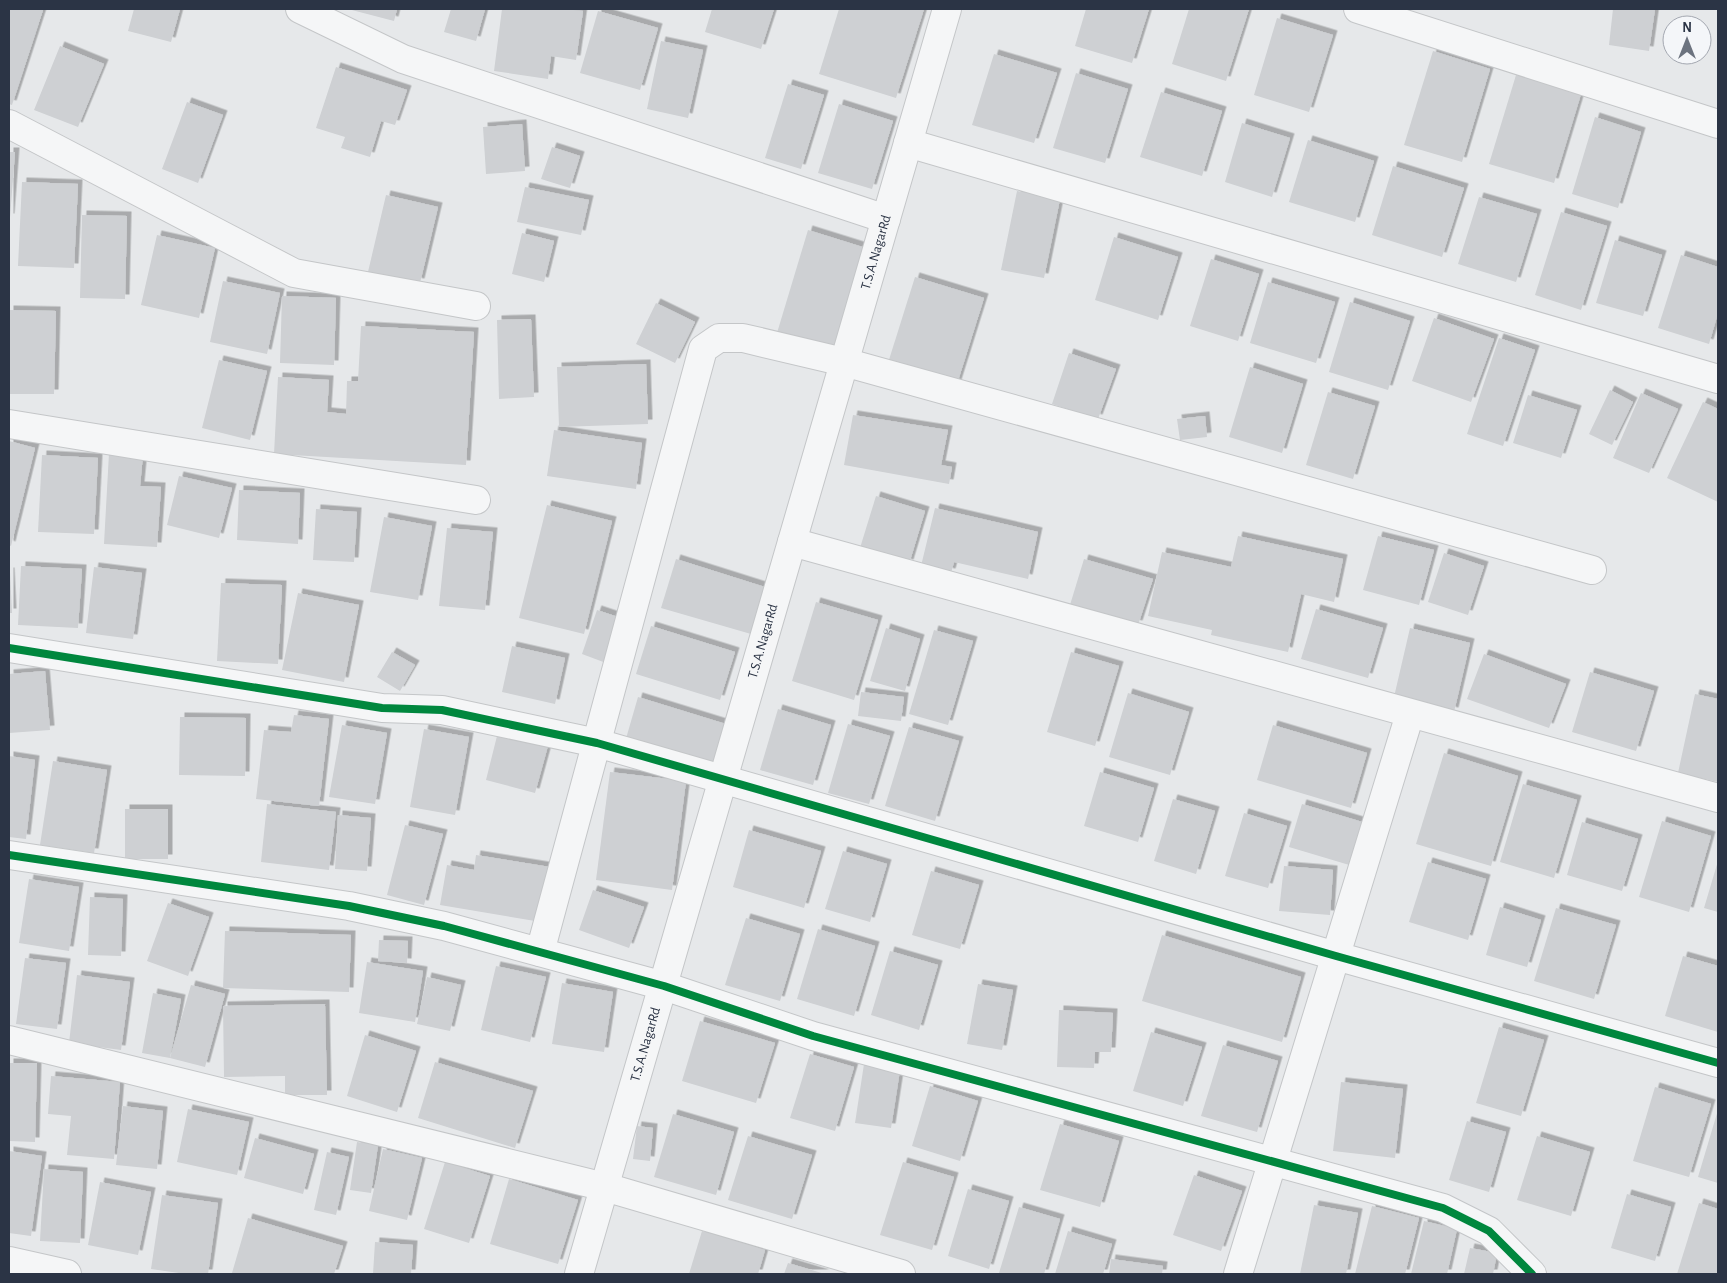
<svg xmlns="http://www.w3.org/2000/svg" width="1727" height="1283" viewBox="0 0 1727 1283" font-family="'Alegreya Sans',sans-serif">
  <defs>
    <filter id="shadow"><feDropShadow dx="4.5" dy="-4.5" stdDeviation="0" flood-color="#0004"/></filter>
  </defs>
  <rect width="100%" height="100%" fill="#e6e8ea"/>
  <g fill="#ced0d3" filter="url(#shadow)">
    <path d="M9,9L43,10L12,105L9,104Z"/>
    <path d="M134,9H180L171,42L128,31Z"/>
    <path d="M348,9H397L394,21Z"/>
    <path d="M451,9H485L476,41L444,32Z"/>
    <path d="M502,9H563L583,11L576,60L551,56L548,79L494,71Z"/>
    <path d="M712,9H774L761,49L705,32Z"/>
    <path d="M839,9H924L896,98L819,74Z"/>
    <path d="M1086,9H1149L1132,63L1075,46Z"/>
    <path d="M1189,9H1249L1226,81L1172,64Z"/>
    <path d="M1613,9H1655L1649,51L1609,45Z"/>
    <path d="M598,11L658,28L640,90L580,73Z"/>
    <path d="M1277,18L1333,35L1309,112L1254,95Z"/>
    <path d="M661,41L703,50L688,118L647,109Z"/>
    <path d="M60,46L104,64L78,127L34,110Z"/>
    <path d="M1433,51L1490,69L1462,162L1404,145Z"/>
    <path d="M994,54L1057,73L1034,143L972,125Z"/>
    <path d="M336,67L407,90L395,125L381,121L370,157L341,148L345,137L316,128Z"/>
    <path d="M1076,73L1128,89L1105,163L1053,148Z"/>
    <path d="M1516,75L1581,94L1554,183L1489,164Z"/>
    <path d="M788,84L824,95L801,169L765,158Z"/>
    <path d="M1161,92L1222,111L1202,176L1140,157Z"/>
    <path d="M187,102L223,115L198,183L162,169Z"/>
    <path d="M839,104L893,121L872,189L818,173Z"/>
    <path d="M1595,117L1641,132L1618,208L1572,194Z"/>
    <path d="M1242,123L1290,138L1272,197L1225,182Z"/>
    <path d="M522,124L525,171L486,174L483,127Z"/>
    <path d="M1308,140L1374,161L1355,222L1289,202Z"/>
    <path d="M552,147L580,156L570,188L541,179Z"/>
    <path d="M9,152H15L10,218H9Z"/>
    <path d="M1393,166L1464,188L1442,257L1372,235Z"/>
    <path d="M22,182L78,184L74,268L18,266Z"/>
    <path d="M525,187L589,200L581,235L517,222Z"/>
    <path d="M1017,191L1060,199L1044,278L1001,270Z"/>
    <path d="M386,195L438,207L420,283L368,272Z"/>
    <path d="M1479,197L1537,214L1516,282L1458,264Z"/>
    <path d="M1561,212L1607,226L1581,310L1535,295Z"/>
    <path d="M82,215L127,216L125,299L80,298Z"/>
    <path d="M808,230L869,249L837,351L777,333Z"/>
    <path d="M522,233L554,241L544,282L512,274Z"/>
    <path d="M157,235L215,248L199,318L141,305Z"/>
    <path d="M1114,237L1178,257L1158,320L1095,300Z"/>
    <path d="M1615,240L1662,255L1643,316L1596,303Z"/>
    <path d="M1681,255L1718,267V313L1709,344L1658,328Z"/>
    <path d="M1211,259L1259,274L1238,341L1190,326Z"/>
    <path d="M915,277L984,298L957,384L888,363Z"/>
    <path d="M223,281L280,293L267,354L210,342Z"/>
    <path d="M1268,282L1335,302L1316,363L1250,343Z"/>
    <path d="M282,296L336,298L334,365L280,363Z"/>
    <path d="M1350,302L1410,321L1388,390L1329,372Z"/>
    <path d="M656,303L695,322L675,363L636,344Z"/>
    <path d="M9,310L56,311L54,394H9Z"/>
    <path d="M1434,318L1494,339L1471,402L1412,381Z"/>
    <path d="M531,319L534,397L499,399L497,320Z"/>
    <path d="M361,326L474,332L466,465L274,454L278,377L329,380L327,412L346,414L347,381H358Z"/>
    <path d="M1499,338L1535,350L1503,446L1467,434Z"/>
    <path d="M1069,353L1116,369L1098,419L1052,404Z"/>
    <path d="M219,360L267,371L250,440L202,428Z"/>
    <path d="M646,364L648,424L559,427L557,367Z"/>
    <path d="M1250,367L1303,384L1282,453L1229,437Z"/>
    <path d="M1610,390L1633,402L1612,445L1589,434Z"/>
    <path d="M1328,392L1375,406L1353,479L1306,465Z"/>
    <path d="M1641,393L1678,409L1649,473L1613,458Z"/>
    <path d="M1528,395L1577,410L1561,458L1513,443Z"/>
    <path d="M1703,402L1718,409V502L1667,478Z"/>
    <path d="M853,415L948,430L941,465L952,467L949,484L844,465Z"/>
    <path d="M1205,416L1207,437L1180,440L1177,419Z"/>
    <path d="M554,430L642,443L636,489L547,476Z"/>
    <path d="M9,441L35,448L11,546L9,545Z"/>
    <path d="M109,453L143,455L140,486L161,487L157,547L104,544Z"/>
    <path d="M42,455L98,458L94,534L38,532Z"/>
    <path d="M179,476L232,488L219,538L167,525Z"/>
    <path d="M239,490L300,493L298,544L237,540Z"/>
    <path d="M876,496L925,511L909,564L860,548Z"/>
    <path d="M547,505L612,521L584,634L519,618Z"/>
    <path d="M935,508L1038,532L1028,579L954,562L951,573L921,566Z"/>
    <path d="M316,509L357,512L354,562L313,560Z"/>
    <path d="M384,517L432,526L418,600L370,592Z"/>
    <path d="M447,528L493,532L485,610L439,606Z"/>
    <path d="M1238,536L1343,559L1334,602L1301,594L1288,652L1211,635L1212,630L1148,616L1162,552L1231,567Z"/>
    <path d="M1378,536L1434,550L1419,605L1363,590Z"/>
    <path d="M1444,553L1484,566L1468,615L1428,602Z"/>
    <path d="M676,559L765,587L751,634L661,608Z"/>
    <path d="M1084,559L1153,579L1138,625L1070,605Z"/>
    <path d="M21,566L82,569L78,628L18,625Z"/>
    <path d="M94,567L142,573L133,639L86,633Z"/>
    <path d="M9,572H10L12,613H9Z"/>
    <path d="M221,583L282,585L278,664L217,661Z"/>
    <path d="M298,593L359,605L344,682L282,670Z"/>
    <path d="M816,602L878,620L854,700L792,681Z"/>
    <path d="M1316,609L1383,628L1368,678L1301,659Z"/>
    <path d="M597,610L621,618L606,663L582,654Z"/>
    <path d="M651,626L735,652L720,700L636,674Z"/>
    <path d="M886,628L920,639L905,691L870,681Z"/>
    <path d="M1410,628L1470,643L1454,712L1394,697Z"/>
    <path d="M934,630L973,641L948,725L909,714Z"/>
    <path d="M512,646L565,658L555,704L502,692Z"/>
    <path d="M392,652L415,665L400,691L377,677Z"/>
    <path d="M1071,652L1119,666L1095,746L1047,732Z"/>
    <path d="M1484,654L1566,684L1549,728L1467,699Z"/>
    <path d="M45,671L50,730L9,733V692H10L9,674Z"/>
    <path d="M1590,672L1654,691L1636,751L1572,732Z"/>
    <path d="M861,692L904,697L901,721L858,716Z"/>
    <path d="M1128,693L1189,712L1170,775L1109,757Z"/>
    <path d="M1695,694L1718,699V782L1678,773Z"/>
    <path d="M638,697L729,725L713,777L623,749Z"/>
    <path d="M778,709L831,725L813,785L760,770Z"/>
    <path d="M294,715L329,719L319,806L256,799L264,730L291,732Z"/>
    <path d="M180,717L246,718L245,776L179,775Z"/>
    <path d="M848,724L890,736L869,804L828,793Z"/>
    <path d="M342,725L387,733L375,804L329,797Z"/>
    <path d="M1273,725L1367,753L1351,808L1257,780Z"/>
    <path d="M909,727L959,741L935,821L885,806Z"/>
    <path d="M499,728L549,742L535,793L486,780Z"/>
    <path d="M424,729L469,737L455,815L410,807Z"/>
    <path d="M1444,753L1518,776L1491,866L1416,844Z"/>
    <path d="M9,756L35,760L26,839L9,837Z"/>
    <path d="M53,761L107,770L94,853L40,845Z"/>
    <path d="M610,772L686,781L672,890L596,880Z"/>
    <path d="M1100,772L1154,788L1138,842L1084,826Z"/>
    <path d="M1523,784L1577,800L1554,878L1500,862Z"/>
    <path d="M1173,799L1215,811L1196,874L1154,861Z"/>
    <path d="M267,804L336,812L329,870L261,862Z"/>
    <path d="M1302,804L1369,824L1356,867L1289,847Z"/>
    <rect x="125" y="809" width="43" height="50"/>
    <path d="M1244,813L1287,826L1268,888L1225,876Z"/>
    <path d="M338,815L371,818L367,871L335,869Z"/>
    <path d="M1662,821L1711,836L1689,912L1639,897Z"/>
    <path d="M1582,822L1638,839L1622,891L1567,875Z"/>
    <path d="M405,825L443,834L424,905L387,895Z"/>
    <path d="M749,830L821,851L804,908L733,887Z"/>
    <path d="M843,851L887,864L870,922L825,909Z"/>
    <path d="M476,855L550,867L541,922L440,905L447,865L474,870Z"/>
    <path d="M1718,861V912L1704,908Z"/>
    <path d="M1428,862L1486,879L1468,940L1409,922Z"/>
    <path d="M1284,866L1333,870L1330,915L1279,911Z"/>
    <path d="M931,871L979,885L960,949L912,935Z"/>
    <path d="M29,879L79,887L69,951L19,943Z"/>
    <path d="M593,890L644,907L629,948L579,930Z"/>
    <path d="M90,897L123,899L121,956L88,955Z"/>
    <path d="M168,903L209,917L188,976L147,961Z"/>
    <path d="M1500,907L1541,920L1527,967L1486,955Z"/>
    <path d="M1556,908L1616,925L1594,999L1534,981Z"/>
    <path d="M746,918L800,934L780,1001L725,985Z"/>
    <path d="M818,929L875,946L854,1016L797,999Z"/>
    <path d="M225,931L351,935L349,992L223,988Z"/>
    <path d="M1162,935L1301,977L1282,1042L1142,1001Z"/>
    <path d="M379,940L408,941L407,963L378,961Z"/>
    <path d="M890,951L938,965L919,1030L871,1015Z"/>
    <path d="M1683,956L1718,966V1032L1665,1016Z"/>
    <path d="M25,958L66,963L57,1029L16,1024Z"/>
    <path d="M367,962L423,971L415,1022L359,1013Z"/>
    <path d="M496,966L546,977L530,1042L481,1030Z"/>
    <path d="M77,975L130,982L121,1050L69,1043Z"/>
    <path d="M427,977L461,985L450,1031L417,1024Z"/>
    <path d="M562,983L613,992L604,1052L552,1044Z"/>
    <path d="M978,984L1013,990L1002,1050L967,1044Z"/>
    <path d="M191,985L225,994L205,1067L170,1058Z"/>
    <path d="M153,993L181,999L170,1058L142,1053Z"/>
    <path d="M325,1004L327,1095H285V1076L224,1077L223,1006Z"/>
    <path d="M1059,1010L1113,1013L1111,1052H1095L1094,1068L1057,1067Z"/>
    <path d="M700,1021L775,1043L756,1103L682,1081Z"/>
    <path d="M1499,1027L1544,1040L1521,1116L1476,1103Z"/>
    <path d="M1151,1032L1202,1047L1183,1106L1133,1091Z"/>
    <path d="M365,1035L416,1051L397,1112L347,1096Z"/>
    <path d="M1223,1045L1278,1061L1257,1132L1201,1116Z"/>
    <path d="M810,1054L854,1067L835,1131L790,1118Z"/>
    <path d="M435,1062L533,1091L515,1148L418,1118Z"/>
    <path d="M9,1063H37L35,1142L9,1141Z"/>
    <path d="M864,1064L900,1070L891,1128L855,1123Z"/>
    <path d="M51,1076L120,1082L114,1159L67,1155L71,1116L48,1114Z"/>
    <path d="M1341,1082L1403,1089L1395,1158L1333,1151Z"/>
    <path d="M930,1086L978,1101L960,1161L912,1146Z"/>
    <path d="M1655,1087L1711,1104L1689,1177L1633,1161Z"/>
    <path d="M123,1106L163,1111L157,1169L116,1165Z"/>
    <path d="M188,1109L249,1122L237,1175L177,1162Z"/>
    <path d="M1718,1110V1183L1698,1177Z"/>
    <path d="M673,1114L734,1132L716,1195L654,1177Z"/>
    <path d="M1467,1121L1506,1132L1489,1192L1449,1180Z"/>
    <path d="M1060,1124L1119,1141L1100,1207L1040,1190Z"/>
    <path d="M637,1126L653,1128L650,1161L633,1159Z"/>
    <path d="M748,1136L812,1155L792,1219L728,1200Z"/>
    <path d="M1537,1136L1590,1152L1571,1216L1517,1200Z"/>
    <path d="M255,1138L314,1154L303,1194L244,1178Z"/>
    <path d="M357,1142L378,1145L371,1193L350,1190Z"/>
    <path d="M383,1149L422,1158L407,1220L369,1211Z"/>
    <path d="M9,1151L42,1156L31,1236L9,1233Z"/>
    <path d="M327,1152L349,1157L336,1215L314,1210Z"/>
    <path d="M445,1162L490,1176L469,1243L424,1229Z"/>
    <path d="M903,1162L954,1177L932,1250L880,1235Z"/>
    <path d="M44,1169L83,1172L80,1243L40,1241Z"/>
    <path d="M1194,1175L1242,1191L1221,1251L1173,1235Z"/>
    <path d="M509,1179L578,1200L558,1264L490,1244Z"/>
    <path d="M100,1182L151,1192L138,1255L88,1245Z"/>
    <path d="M968,1189L1009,1201L989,1269L948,1256Z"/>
    <path d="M1627,1194L1671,1207L1655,1261L1611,1248Z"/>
    <path d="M162,1195L218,1203L208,1274H186L151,1269Z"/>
    <path d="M1699,1203L1718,1209V1274H1677Z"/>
    <path d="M1314,1205L1358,1213L1346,1274H1300Z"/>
    <path d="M1372,1206L1419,1218L1405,1274H1355Z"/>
    <path d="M1019,1207L1060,1219L1044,1274H1004L999,1273Z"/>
    <path d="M248,1218L343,1246L334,1274H237L232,1273Z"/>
    <path d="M1424,1221L1457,1229L1447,1274H1411Z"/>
    <path d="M702,1231L765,1250L758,1274H689Z"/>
    <path d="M1068,1231L1112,1244L1103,1274H1055Z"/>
    <path d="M375,1242L413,1245L411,1274H373Z"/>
    <path d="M1470,1248L1497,1253L1493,1274H1464Z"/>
    <path d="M1111,1259L1163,1266L1162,1274H1109Z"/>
    <path d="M788,1263L825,1274H784Z"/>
  </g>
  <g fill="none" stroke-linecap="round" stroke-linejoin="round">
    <defs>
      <g id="minor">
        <path d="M300,9L403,59L886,219"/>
        <path d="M1358,9L1718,124"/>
        <path d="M9,124L294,273L476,306"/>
        <path d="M908,143L1718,379"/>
        <path d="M9,424L476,500"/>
        <path d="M792,542L1718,798"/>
        <path d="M9,648L382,708L442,710L597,743L1336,956L1718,1063"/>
        <path d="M9,855L349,906L444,926L664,986L813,1036L1443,1208L1489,1231L1532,1274"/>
        <path d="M540,952L703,349L719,338H743L844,362L1592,570"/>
        <path d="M9,1040L605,1187L901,1274"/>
        <path d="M9,1261L67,1274"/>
        <path id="s1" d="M579,1274L947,9"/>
        <path d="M1238,1274L1410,714"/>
      </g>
    </defs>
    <use href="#minor" stroke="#c4c6c8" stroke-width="30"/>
    <use href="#minor" stroke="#f5f6f7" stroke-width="28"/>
    <defs>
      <g id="cycleway">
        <path d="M9,648L382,708L442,710L597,743L1336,956L1718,1063"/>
        <path d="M9,855L349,906L444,926L664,986L813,1036L1443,1208L1489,1231L1532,1274"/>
      </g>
    </defs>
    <use href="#cycleway" stroke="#f4f6f9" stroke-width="11"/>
    <use href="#cycleway" stroke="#00873e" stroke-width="8"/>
  </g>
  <g text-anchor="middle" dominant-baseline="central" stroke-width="4" stroke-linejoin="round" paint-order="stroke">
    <g font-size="14" fill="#2b3445" stroke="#f4f6f9">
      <text stroke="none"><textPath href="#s1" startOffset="1064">T.S.A.NagarRd</textPath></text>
      <text stroke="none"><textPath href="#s1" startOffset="659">T.S.A.NagarRd</textPath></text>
      <text stroke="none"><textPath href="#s1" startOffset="239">T.S.A.NagarRd</textPath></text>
    </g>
  </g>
  <rect width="1727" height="1283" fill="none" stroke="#2b3445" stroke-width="20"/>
  <g transform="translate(1687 40)"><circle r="24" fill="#f4f6f9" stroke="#a4a8b1"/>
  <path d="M0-4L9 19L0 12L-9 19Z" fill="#6c737f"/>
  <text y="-8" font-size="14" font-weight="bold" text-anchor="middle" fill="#2b3445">N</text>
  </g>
</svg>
